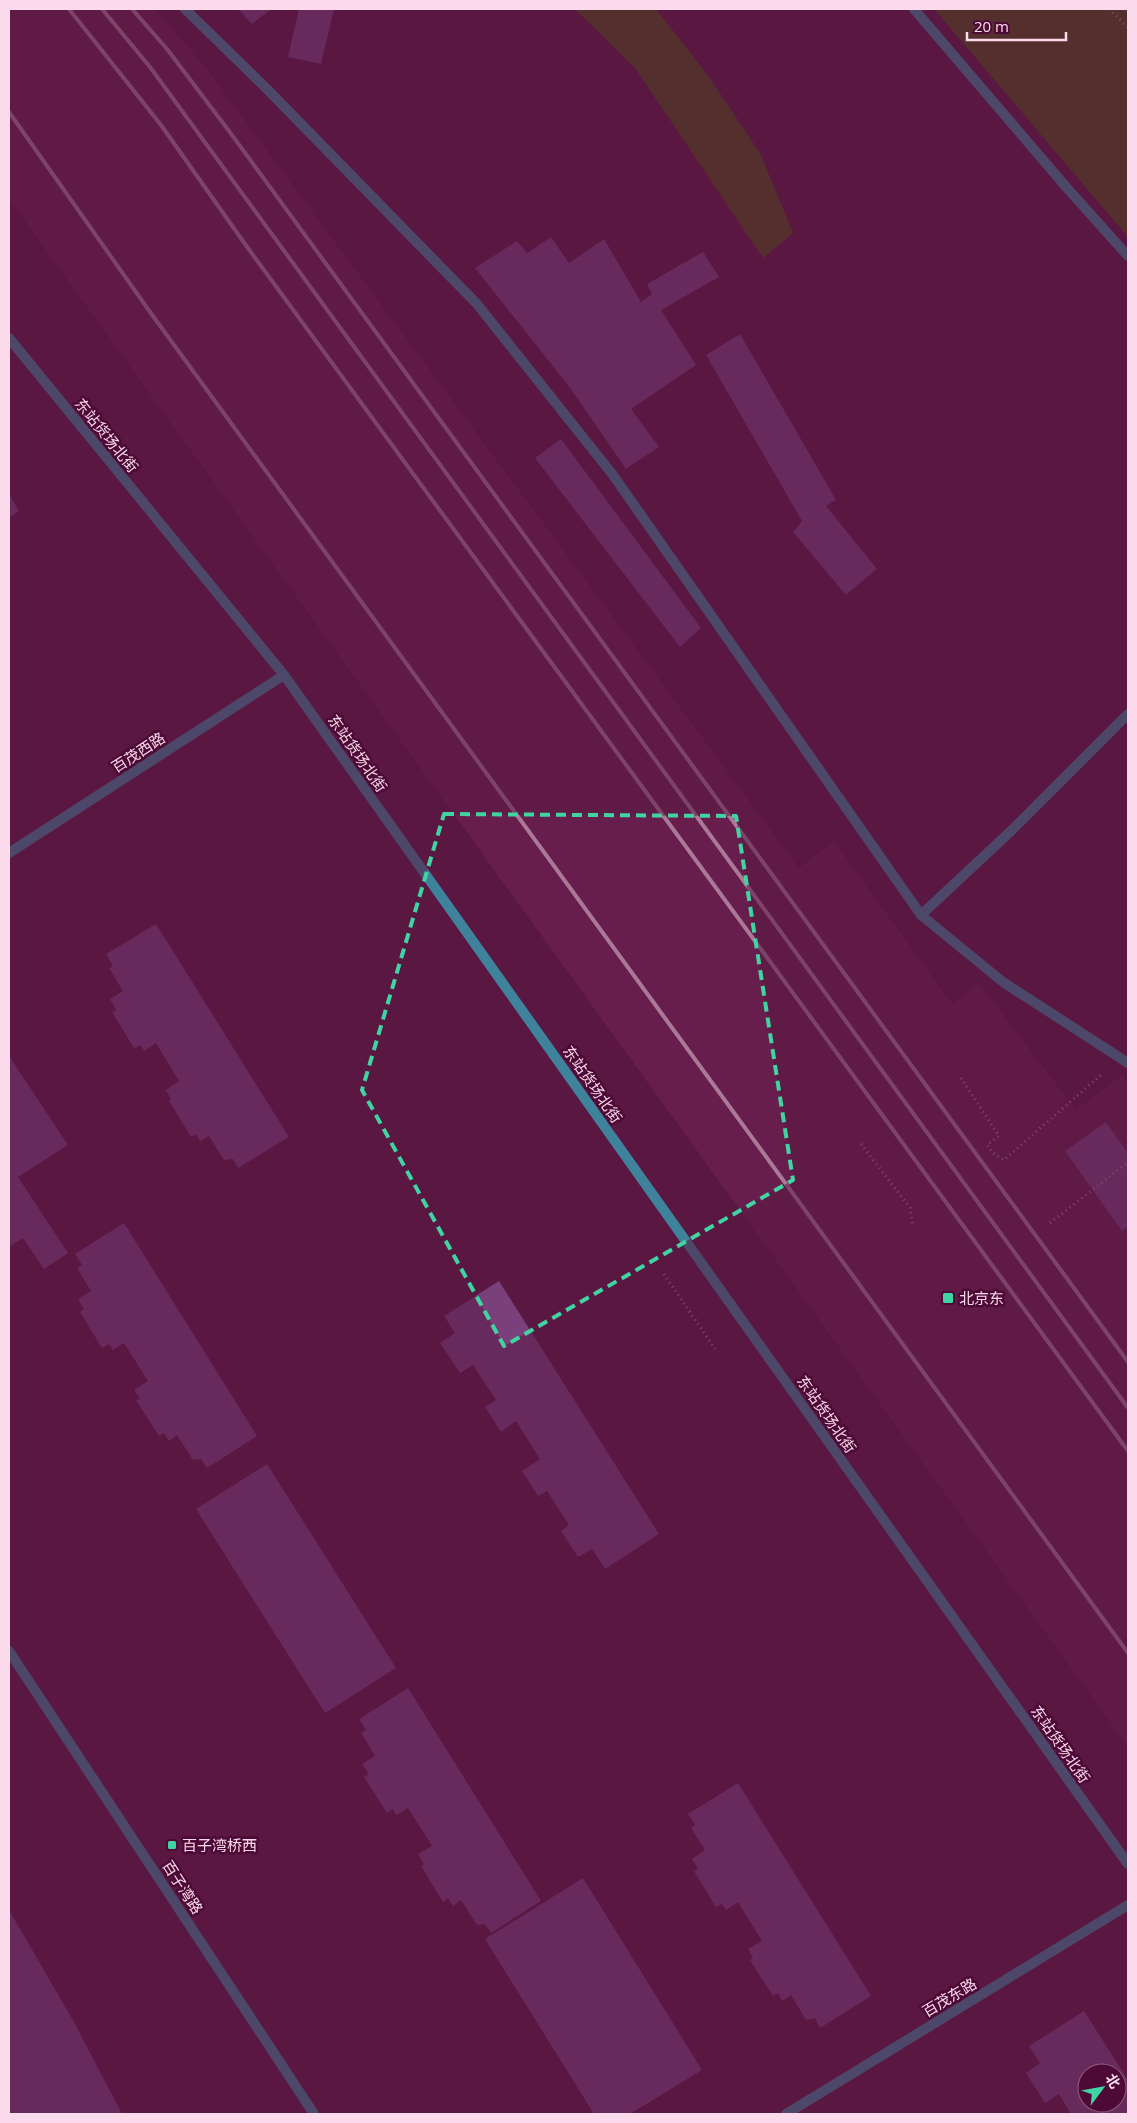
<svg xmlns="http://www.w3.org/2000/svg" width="1137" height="2123" viewBox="0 0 1137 2123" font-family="'Open Sans','Noto Sans SC',sans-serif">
  <rect width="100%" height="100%" fill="#591741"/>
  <path fill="#681e4c" d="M9,9H154L203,64L799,868L834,841L952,1004L979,983L1076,1110L1121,1076L1128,1082V1747L9,199Z"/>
  <g fill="#504d15">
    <path d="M575,9H656L707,74L760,153L793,233L763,258L635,68Z"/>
    <path d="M934,9H1128V237Z"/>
  </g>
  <g fill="#7a407c" fill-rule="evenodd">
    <path d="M238,9H271L252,24Z"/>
    <path d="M299,9H334L321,64L288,57Z"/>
    <path d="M551,237L569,263L604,239L641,302L652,294L647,284L703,252L719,277L661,310L696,365L631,409L659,447L626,469L571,389L475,268L517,241L527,253Z"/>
    <path d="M740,334L836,500L826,506L877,569L846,595L793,532L802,521L706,355Z"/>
    <path d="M561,439L701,628L680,647L535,458Z"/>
    <path d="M9,494L19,511L9,518Z"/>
    <path d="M156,924L289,1137L238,1168L233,1159L224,1160L209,1136L200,1141L196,1134L191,1137L169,1101L171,1099L166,1090L179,1081L156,1043L144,1051L141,1045L134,1048L112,1012L116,1010L110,999L123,991L109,968L113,966L106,954Z"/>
    <path d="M9,1056L68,1145L18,1177L68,1253L44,1269L23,1238L9,1247Z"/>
    <path d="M1106,1122L1128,1153V1226L1122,1231L1065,1151Z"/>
    <path d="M124,1223L257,1436L207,1468L201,1459L193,1460L177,1435L169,1441L164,1433L159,1436L136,1400L140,1399L134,1390L148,1381L124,1343L113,1350L109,1344L102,1348L80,1312L84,1309L78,1299L91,1291L77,1268L82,1265L75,1254Z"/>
    <path d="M499,1281L659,1534L605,1569L592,1549L578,1557L561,1531L569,1525L547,1491L538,1496L522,1471L540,1459L516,1421L501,1432L485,1407L496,1400L473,1365L460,1373L440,1343L455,1333L444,1316Z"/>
    <path d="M267,1464L396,1668L325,1713L196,1509Z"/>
    <path d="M408,1688L541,1901L491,1933L485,1924L477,1925L461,1900L453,1906L448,1898L443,1902L421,1866L424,1864L418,1854L432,1846L408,1808L396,1815L393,1809L387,1813L364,1777L369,1774L362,1764L375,1756L361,1733L366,1730L359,1719Z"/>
    <path d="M738,1783L871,1996L820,2028L815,2018L806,2020L791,1995L782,2001L778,1993L773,1996L750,1960L753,1958L748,1949L762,1941L738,1902L726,1910L722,1904L716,1907L694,1871L698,1869L692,1859L705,1850L691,1828L695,1825L688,1814Z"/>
    <path d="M583,1878L702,2070L630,2114H594L485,1939Z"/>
    <path d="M9,1910L74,2022L122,2114H11L9,2110Z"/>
    <path d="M1084,2011L1128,2080V2114H1071L1059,2094L1045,2103L1026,2073L1040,2063L1029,2046ZM1087,2073H1117V2103H1087Z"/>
  </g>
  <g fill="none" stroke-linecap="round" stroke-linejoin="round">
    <g stroke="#b1819d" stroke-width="3" stroke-dasharray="1 4" stroke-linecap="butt">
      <path d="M1109,9L1128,28"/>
      <path d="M961,1078L999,1136L987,1145L993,1153L1004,1160L1103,1073"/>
      <path d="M861,1144L910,1208L913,1226"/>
      <path d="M1050,1223L1128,1162"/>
      <path d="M664,1274L715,1349"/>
    </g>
    <g stroke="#3e829c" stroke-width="10">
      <path d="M914,9L1067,188L1128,256"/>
      <path d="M9,338L284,675L1128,1864"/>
      <path d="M9,853L284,675"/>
      <path d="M921,915L1011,831L1128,714"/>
      <path d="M786,2114L1128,1905"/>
    </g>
    <path stroke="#3e829c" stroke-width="10" d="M185,9L267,89L477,304L613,475L921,915L1003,982L1128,1063"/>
    <path stroke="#3e829c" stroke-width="10" d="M9,1651L314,2114"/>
    <g stroke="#ab7997" stroke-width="4">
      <path d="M69,9L161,125L245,244L1128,1451"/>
      <path d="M102,9L150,67L1128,1408"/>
      <path d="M132,9L167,49L229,131L1128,1362"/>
      <path d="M9,112L150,312L1128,1653"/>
    </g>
  </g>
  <path d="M0 0H1137V2123H0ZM444,814L736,816L793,1180L504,1346L362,1090Z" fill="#591741" fill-opacity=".55" fill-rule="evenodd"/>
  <path fill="none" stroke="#40d4a2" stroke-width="4" stroke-dasharray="10 6" stroke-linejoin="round" d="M444,814L736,816L793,1180L504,1346L362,1090Z"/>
  <g fill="#40d4a2" stroke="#4d0a36" stroke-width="2">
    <rect x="942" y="1292" width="12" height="12" rx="2.5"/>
    <rect x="167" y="1840" width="10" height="10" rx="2.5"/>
  </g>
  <g text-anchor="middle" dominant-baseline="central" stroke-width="5" stroke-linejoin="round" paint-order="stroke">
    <g font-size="15" fill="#fbdaeb" stroke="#4d0a36">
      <text transform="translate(107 435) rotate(51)">东站货场北街</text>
      <text transform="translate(138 752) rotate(-33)">百茂西路</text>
      <text transform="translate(358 753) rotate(55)">东站货场北街</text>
      <text transform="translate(593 1084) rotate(55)">东站货场北街</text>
      <text transform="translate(827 1414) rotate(55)">东站货场北街</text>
      <text transform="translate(1061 1744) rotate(55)">东站货场北街</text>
      <text transform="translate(183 1887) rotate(57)">百子湾路</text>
      <text transform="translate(949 1997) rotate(-31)">百茂东路</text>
    </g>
    <g font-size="15" fill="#fbdaeb" stroke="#4d0a36" text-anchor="start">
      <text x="959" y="1298">北京东</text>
      <text x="182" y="1845">百子湾桥西</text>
    </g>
  </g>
  <rect width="1137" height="2123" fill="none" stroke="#fbdaeb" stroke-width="20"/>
  <g transform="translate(1102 2088) rotate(58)"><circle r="24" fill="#4d0a36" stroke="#935d7e"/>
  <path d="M0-4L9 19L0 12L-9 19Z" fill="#40d4a2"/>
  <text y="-8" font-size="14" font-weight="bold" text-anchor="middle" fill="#fbdaeb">北</text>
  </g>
  <path d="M967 32v8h99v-8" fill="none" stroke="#fbdaeb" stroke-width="2.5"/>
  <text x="974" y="32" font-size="15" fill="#fbdaeb" stroke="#4d0a36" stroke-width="4" paint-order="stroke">20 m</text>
</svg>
